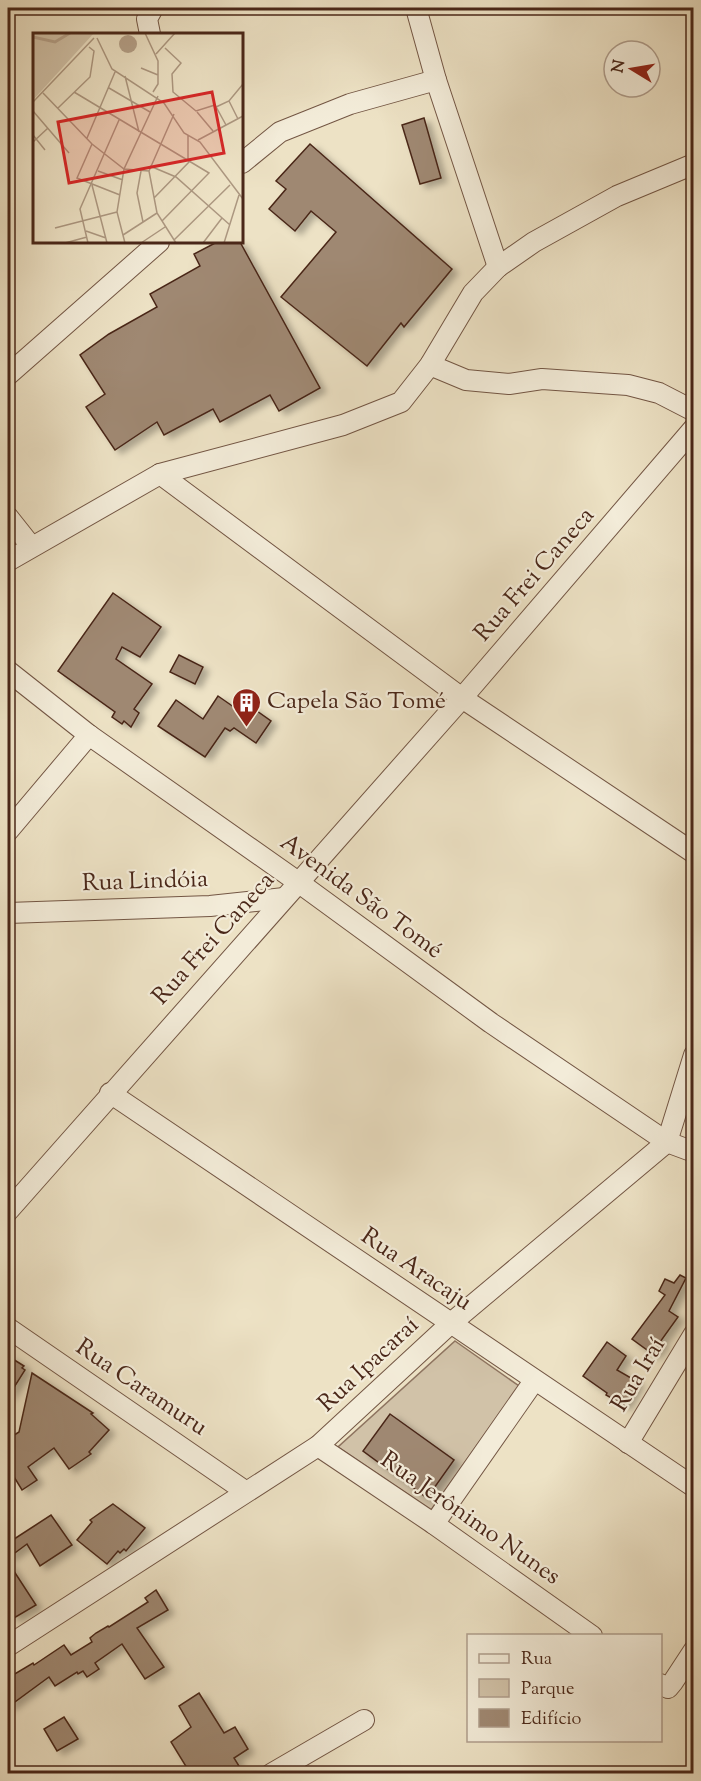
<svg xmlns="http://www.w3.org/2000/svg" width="701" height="1781" viewBox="0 0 701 1781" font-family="'Sorts Mill Goudy',serif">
  <defs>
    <filter id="shadow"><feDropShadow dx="6" dy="4" stdDeviation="3" flood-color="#0004"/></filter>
  </defs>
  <rect width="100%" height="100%" fill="#ede2c5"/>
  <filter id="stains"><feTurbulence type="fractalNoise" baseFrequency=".00333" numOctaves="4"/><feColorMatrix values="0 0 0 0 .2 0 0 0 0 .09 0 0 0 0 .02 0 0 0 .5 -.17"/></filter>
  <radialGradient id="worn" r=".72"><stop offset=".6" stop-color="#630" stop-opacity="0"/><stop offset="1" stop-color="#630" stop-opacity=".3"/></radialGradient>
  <path fill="#d1c2a8" stroke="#8e7460" stroke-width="1.5" d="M455,1341L519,1386L431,1510L338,1447Z"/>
  <g fill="#9f8872" stroke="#4a2719" stroke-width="1.5" filter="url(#shadow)">
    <path d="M424,118L441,178L420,184L402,125Z"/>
    <path d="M310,144L452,269L404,327L401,323L367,366L281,297L336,232L311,211L295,231L269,209L286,189L276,181Z"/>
    <path d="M217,242H240L320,388L279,411L270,395L220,422L213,409L164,435L157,422L115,450L86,407L105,394L80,355L109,334L157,307L150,294L200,266L194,254Z"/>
    <path d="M113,593L161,627L140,657L122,647L116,659L152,684L134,709L139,713L131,727L124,721L122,724L112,717L115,712L58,671Z"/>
    <path d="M179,655L203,667L195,684L170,672Z"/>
    <path d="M218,696L241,712L247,704L271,721L256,743L234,728L230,731L225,728L205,757L158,726L176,700L203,719Z"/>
    <path d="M680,1275L686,1278L669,1311L678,1317L660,1342L663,1344L654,1355L632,1339L665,1295L659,1291L665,1279L674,1283Z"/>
    <path d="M607,1342L626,1356L617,1370L638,1382L625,1406L606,1395L607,1393L583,1376Z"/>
    <path d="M8,1356L24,1366L22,1368L25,1370L8,1397Z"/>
    <path d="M32,1373L93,1413L91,1414L109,1430L89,1452L91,1454L69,1469L54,1448L28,1467L37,1480L22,1490L8,1467V1439L19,1432Z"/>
    <path d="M390,1414L454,1460L427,1498L363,1451Z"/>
    <path d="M113,1504L145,1528L126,1551L124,1549L120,1553L118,1551L107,1564L77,1540L92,1522L90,1520Z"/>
    <path d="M51,1515L72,1545L40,1566L27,1544L8,1558V1543Z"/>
    <path d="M8,1562L36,1605L14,1618L8,1608Z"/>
    <path d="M156,1590L168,1610L137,1628L164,1667L145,1679L122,1644L95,1663L99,1669L87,1677L83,1671L78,1674L77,1672L55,1686L49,1677L8,1707V1678L33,1663L34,1665L64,1645L71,1655L92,1642L90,1638L96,1633L108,1626L109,1627L148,1602L145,1598Z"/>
    <path d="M199,1693L224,1733L235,1727L248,1749L234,1758L239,1766L226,1773H190L171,1742L191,1727L179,1706Z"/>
    <path d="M64,1717L78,1739L57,1751L44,1729Z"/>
  </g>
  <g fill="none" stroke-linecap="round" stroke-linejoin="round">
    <defs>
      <g id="minor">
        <path d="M416,8L436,80L498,267"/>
        <path d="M150,34L147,19L153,8"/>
        <path d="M242,163L280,132L350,104L436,80"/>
        <path d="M430,365L466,380L509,384L542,379L628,385L659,393L694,411"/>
        <path d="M8,375L159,242"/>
        <path d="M160,474L462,698L694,853"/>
        <path d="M8,517L31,546"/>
        <path d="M8,561L160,474L343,425L401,402L430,365L473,293L498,267L534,242L617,196L694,164"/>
        <path d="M8,671L89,735L298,882L491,1023L667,1142L694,1152"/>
        <path d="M8,831L89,735"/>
        <path d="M8,913L210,906L284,898"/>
        <path d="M110,1093L694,1487"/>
        <path d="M8,1211L462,698L694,428"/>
        <path d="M8,1328L245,1491"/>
        <path d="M628,1443L694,1334"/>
        <path d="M318,1446L434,1524L592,1636"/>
        <path d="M434,1524L534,1381"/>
        <path d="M8,1646L318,1446L450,1324L667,1142L694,1055"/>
        <path d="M660,1684L668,1688L673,1682L694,1650"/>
        <path d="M271,1774L364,1720"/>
      </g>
    </defs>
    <use href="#minor" stroke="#735644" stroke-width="22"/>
    <use href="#minor" stroke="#f3ecd9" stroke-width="20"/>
  </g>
  <defs>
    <symbol id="building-pin" viewBox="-11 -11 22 30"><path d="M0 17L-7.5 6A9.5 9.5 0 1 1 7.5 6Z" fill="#8f2418" stroke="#f3ecd9"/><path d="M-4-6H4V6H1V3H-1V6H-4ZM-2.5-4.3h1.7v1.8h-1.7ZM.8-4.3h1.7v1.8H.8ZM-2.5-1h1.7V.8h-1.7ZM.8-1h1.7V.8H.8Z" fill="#fff"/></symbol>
  </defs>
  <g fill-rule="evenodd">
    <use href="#building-pin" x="230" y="686" width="33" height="45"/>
  </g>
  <g text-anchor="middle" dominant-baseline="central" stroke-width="4.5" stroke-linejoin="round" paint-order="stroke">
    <g font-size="24" fill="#4a2719" stroke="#f3ecd9">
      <text transform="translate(535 575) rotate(-49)">Rua Frei Caneca</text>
      <text transform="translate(145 882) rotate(-2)">Rua Lindóia</text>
      <text transform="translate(361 897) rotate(36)">Avenida São Tomé</text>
      <text transform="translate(214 939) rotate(-48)">Rua Frei Caneca</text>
      <text transform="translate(416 1270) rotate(34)">Rua Aracaju</text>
      <text transform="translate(369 1365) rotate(-43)">Rua Ipacaraí</text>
      <text transform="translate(639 1375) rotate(-59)">Rua Iraí</text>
      <text transform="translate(141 1388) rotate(34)">Rua Caramuru</text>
      <text transform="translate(470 1519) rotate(35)">Rua Jerônimo Nunes</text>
    </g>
    <g font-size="24" fill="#4a2719" stroke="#f3ecd9" text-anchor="start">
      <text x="267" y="702">Capela São Tomé</text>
    </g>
  </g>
  <g transform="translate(33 33)">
    <rect width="210" height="210" fill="#ede2c5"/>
    <path d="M0,0H61L0,67Z" fill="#d1c2a8"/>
    <path d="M86 11a9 9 0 1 1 18 0a9 9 0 1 1-18 0Z" fill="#b6a28b"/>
    <path fill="none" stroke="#b6a28b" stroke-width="3" d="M0,4L22,9L37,0"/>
    <path fill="none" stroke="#ac9780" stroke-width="1.5" d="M112,0L125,28V51L120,59M64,5L79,36L131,70L151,100L167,109L210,166M132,15L148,30L139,41L140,59L163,78L182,72L193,92M123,21L142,0M108,35L125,42M92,43L106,99M76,55L117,79M41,59L176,140L129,188M10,60L59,111L91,136L116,138M196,68L205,86M0,69L61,5M183,74L196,68L210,51M25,75L57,44L61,18L56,14M0,78L36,120M164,79L180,98M141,81L116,138L124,180L143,210M0,102L12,117M54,105L82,39M165,107L210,83M0,109L15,95M59,111L44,145L87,162M155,127V102M117,133L143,144L197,192M65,138L90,147M108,138L104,160L110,189M59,152L74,210M121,165L157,128M22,195L84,179M53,198L73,205M90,202L124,180M141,207L197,152M32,210L54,204M55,210L47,176L86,87M92,210L84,179L91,136L125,63M108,210L132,194M170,210L189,185M191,210L206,162"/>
    <path fill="#d62828" fill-opacity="0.15" stroke="#d62828" stroke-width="3" d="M179,59L191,120L36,150L25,89Z"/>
    <rect width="210" height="210" fill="none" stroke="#4a2719" stroke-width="3"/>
  </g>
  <rect width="701" height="1781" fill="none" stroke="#ede2c5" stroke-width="30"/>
  <rect x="9" y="9" width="683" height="1763" fill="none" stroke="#4a2719" stroke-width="3"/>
  <rect x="15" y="15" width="671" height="1751" fill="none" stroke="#4a2719" stroke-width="1.5"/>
  <rect x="467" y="1634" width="195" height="108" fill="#f3ecd9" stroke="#af9d8c" stroke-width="1.5"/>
  <rect x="479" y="1654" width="30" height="9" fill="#f3ecd9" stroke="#af9d8c" stroke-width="1.5"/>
  <text x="521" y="1664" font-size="18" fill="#4a2719">Rua</text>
  <rect x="479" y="1679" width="30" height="18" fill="#d1c2a8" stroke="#af9d8c" stroke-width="1.5"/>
  <text x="521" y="1694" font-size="18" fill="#4a2719">Parque</text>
  <rect x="479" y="1709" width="30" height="18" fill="#9f8872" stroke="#af9d8c" stroke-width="1.5"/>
  <text x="521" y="1724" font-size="18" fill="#4a2719">Edifício</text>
  <g transform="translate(632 69) rotate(281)"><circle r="28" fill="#f3ecd9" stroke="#af9d8c" stroke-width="1.5"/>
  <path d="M0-4.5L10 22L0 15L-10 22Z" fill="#8f2418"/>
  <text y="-9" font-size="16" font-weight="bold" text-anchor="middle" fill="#4a2719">N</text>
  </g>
  <rect width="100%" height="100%" filter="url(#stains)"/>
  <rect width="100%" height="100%" fill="url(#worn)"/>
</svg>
